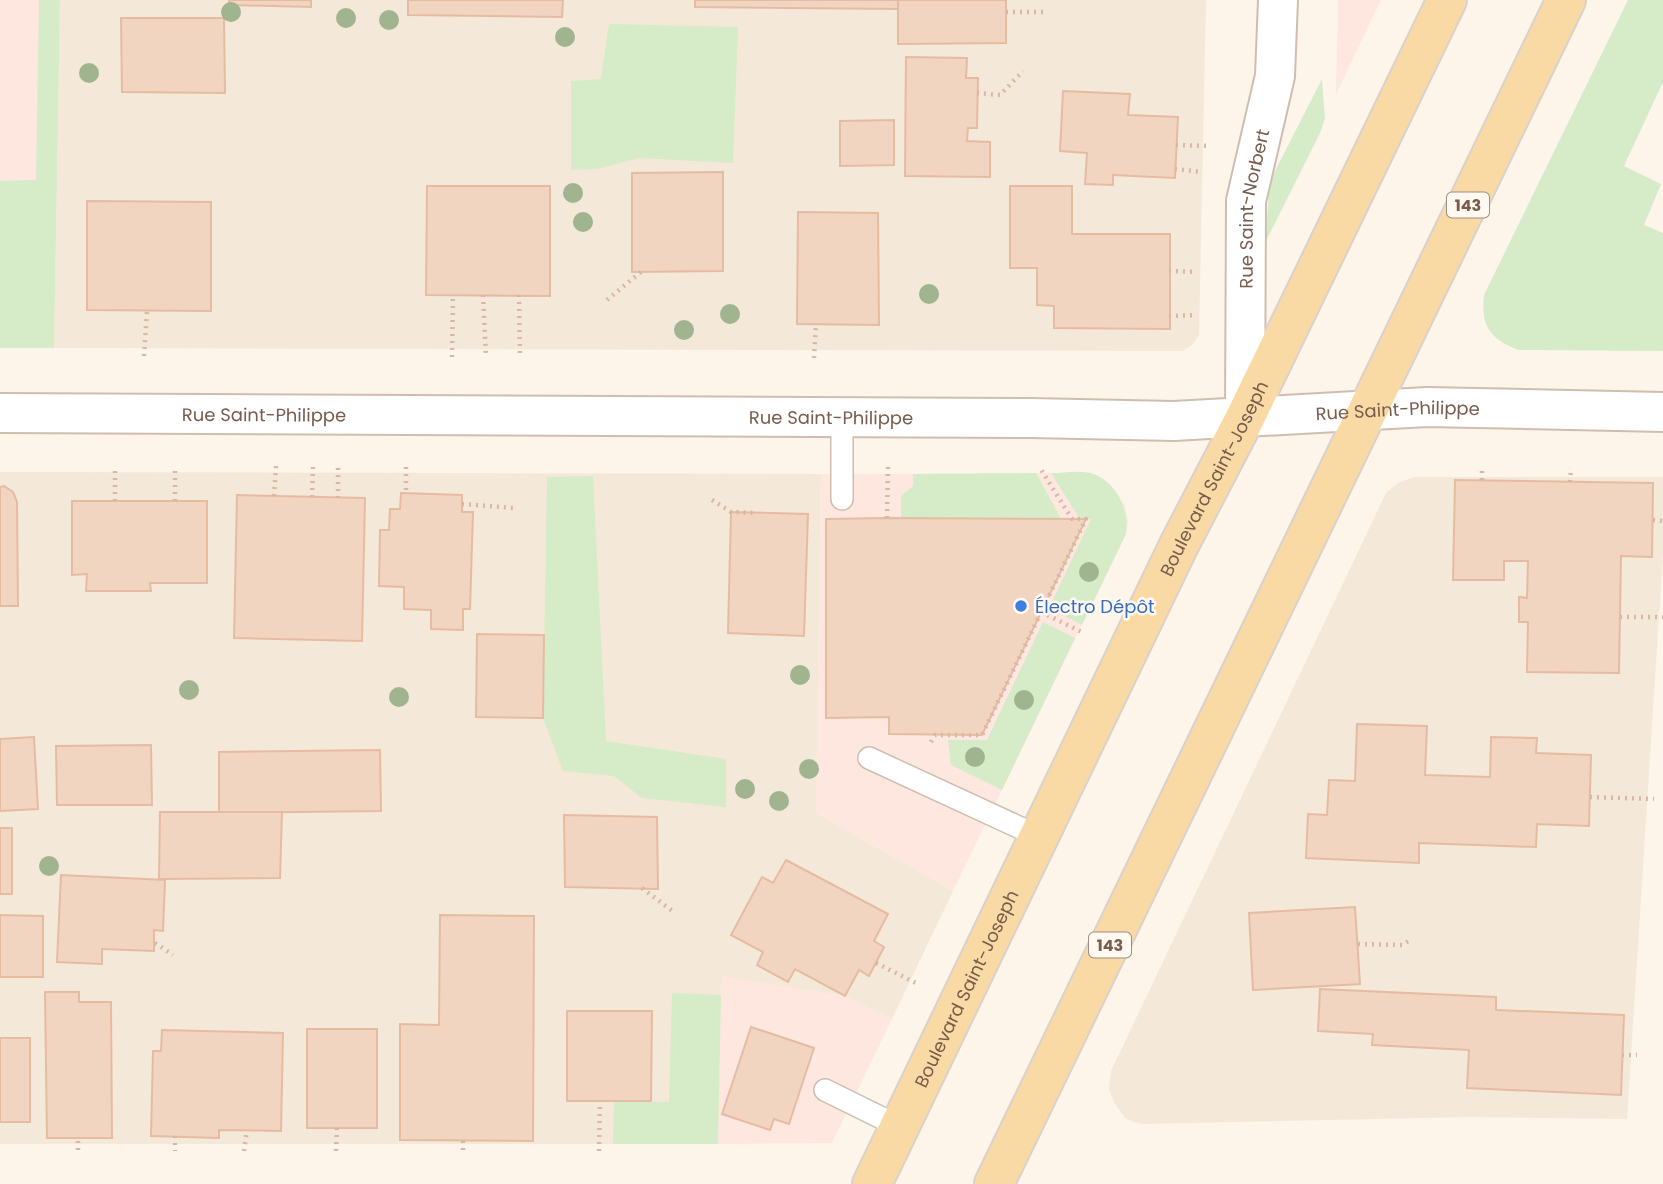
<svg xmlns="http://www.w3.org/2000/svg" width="1663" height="1184" viewBox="0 0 1663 1184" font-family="Poppins,sans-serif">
  <rect width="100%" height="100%" fill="#fdf5ea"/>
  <g fill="#f4e8d8">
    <path d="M60,0H1206L1199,335L1192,345L1182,351L54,348Z"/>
    <path d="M0,472L821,474L816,813L953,891L892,1019L845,996L721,977L718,1144H0Z"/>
    <path d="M1414,477H1663V552L1627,1119L1469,1117L1141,1124L1126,1119L1115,1104L1109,1089L1111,1071L1386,493L1398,483Z"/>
  </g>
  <g fill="#fde7de">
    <path d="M0,0H60L54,348H0Z"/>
    <path d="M1338,0H1381L1336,94Z"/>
    <path d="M1090,473L1116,492L1125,506L1128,521L1126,534L953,891L816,813L821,474Z"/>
    <path d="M721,976L845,996L892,1019L832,1143L718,1144Z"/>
  </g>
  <g fill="#d6ebc8">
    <path d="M39,0H60L54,348H0V181L36,180Z"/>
    <path d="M1628,0H1663V82L1624,166L1661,184L1644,225L1663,233V351L1519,350C1490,339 1481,327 1484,295Z"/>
    <path d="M609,24L738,27L733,163L639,158L597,169L571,170V81L601,79Z"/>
    <path d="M1322,79L1325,119L1320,133L1265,243L1270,181Z"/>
    <path d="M1036,473L1061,519H901V496L913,486V474Z"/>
    <path d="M1051,473C1063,473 1078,470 1090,473C1115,479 1130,510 1126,534L1082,625L1049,608L1091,519H1080Z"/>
    <path d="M593,476L606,741L726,759V807L642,798L614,776L563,771L543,718L547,477Z"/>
    <path d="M1043,622L1075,638L1002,790L951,765L948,740H987Z"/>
    <path d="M672,993L721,995L718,1144H613L614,1101L669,1102Z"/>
  </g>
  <g fill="#f2d5c1" stroke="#e5bca2" stroke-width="2">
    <path d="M229,0H311V7L229,5Z"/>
    <path d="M408,0H563L562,17L408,15Z"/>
    <path d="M695,0H898V9L695,7Z"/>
    <path d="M898,0H1006V43L898,44Z"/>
    <path d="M121,18H224L225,93L122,92Z"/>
    <path d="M906,57L967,58L966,78H978L977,128H968L967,141L990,142V177L905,176Z"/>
    <path d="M1063,91L1130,94L1128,115L1178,117L1175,178L1113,175V185L1085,184L1087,153L1060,151Z"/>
    <path d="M894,120V165L840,166V121Z"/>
    <path d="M723,172V271L632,272V173Z"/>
    <path d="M427,186H550V296L426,295Z"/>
    <path d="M1010,186H1072V234H1170V329L1054,328V306L1037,305V268H1010Z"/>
    <path d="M87,201L211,202V311L87,310Z"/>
    <path d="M798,212L878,213L879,325L797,324Z"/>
    <path d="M1455,480L1653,483L1652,557L1621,556L1619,673L1527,672L1528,622H1519V597L1527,598L1528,561H1504V580H1453Z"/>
    <path d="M4,486L13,492L17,502L18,606H0V487Z"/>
    <path d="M401,493L462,495V512H473L470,609H463V630L431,629V610L404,609V587L379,586L380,530H389L390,509H400Z"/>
    <path d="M237,495L365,498L362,641L234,638Z"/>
    <path d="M72,501H207V583H150L151,591H86L87,574L72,575Z"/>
    <path d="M731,512L808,514L804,636L728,633Z"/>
    <path d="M887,518L1086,519L982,735L889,734V717L826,718V519Z"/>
    <path d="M477,634L544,635L543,718L476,717Z"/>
    <path d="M1357,724L1427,726L1425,775L1490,777L1491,737L1537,738L1536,753L1591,755L1589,826L1537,824L1536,847L1419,843V863L1306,858L1308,814L1327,815L1329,780L1355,781Z"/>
    <path d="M34,737L38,809L0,811V739Z"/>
    <path d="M151,745L152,805H57L56,746Z"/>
    <path d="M380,750L381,811L219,813V752Z"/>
    <path d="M160,812H282L280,878L159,879Z"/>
    <path d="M564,815L657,817L658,889L565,887Z"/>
    <rect x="0" y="828" width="12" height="66"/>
    <path d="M786,860L888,914L874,941L884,947L869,976L859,970L845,996L795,969L788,982L757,965L763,952L731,935L762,877L773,883Z"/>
    <path d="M61,875L165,880L163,931L154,930V951L102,949V964L57,962Z"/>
    <path d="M1355,907L1360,984L1253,990L1249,913Z"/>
    <path d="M0,915L43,916V977H0Z"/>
    <path d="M440,915L534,916L533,1141L400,1140V1024L439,1025Z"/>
    <path d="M1320,989L1496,997V1010L1624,1015L1621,1095L1467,1088L1469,1050L1372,1045L1373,1034L1318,1031Z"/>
    <path d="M45,992H79V1002H111L112,1138H47Z"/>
    <path d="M567,1011H652L651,1101H567Z"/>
    <path d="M751,1027L814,1048L789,1124L774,1119L770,1130L722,1114Z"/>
    <rect x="307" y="1029" width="70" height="99"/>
    <path d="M162,1030L283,1033L281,1131L219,1130V1138L151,1136L153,1051H161Z"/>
    <rect x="0" y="1038" width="30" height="84"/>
  </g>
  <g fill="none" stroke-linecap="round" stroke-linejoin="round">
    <defs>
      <g id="service">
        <path d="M842,417V499"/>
        <path d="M869,758L1040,837"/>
        <path d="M825,1090L900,1127"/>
      </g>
      <g id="minor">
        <path id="s1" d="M0,413L1031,418L1174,421L1427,407L1663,412"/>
        <path id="s2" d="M1245,418L1246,201L1275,76L1278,0"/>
      </g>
      <g id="primary">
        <path id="s3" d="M872,1184L1179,545L1245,418L1447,0"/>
        <path d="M994,1184L1566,0"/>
      </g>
    </defs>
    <use href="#service" stroke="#cfbeaf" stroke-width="24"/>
    <use href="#minor" stroke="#cfbeaf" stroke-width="42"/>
    <use href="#primary" stroke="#d9d1cd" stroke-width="42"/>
    <g stroke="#d8b8a4" stroke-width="4.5" stroke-dasharray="2 5" stroke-linecap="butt">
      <path d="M1006,12H1048"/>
      <path d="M977,93L1000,95L1023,71"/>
      <path d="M1176,145L1211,146"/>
      <path d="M1175,169L1202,172"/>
      <path d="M1169,271L1196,272"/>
      <path d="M483,295L486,357"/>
      <path d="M519,295L520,357"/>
      <path d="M607,300L642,271"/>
      <path d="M1169,316L1196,315"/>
      <path d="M144,356L147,311"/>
      <path d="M452,357L453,295"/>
      <path d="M814,358L816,324"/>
      <path d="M406,467V494"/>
      <path d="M1482,480V467"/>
      <path d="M1570,482L1571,468"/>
      <path d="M274,496L276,466"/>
      <path d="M312,497L313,467"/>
      <path d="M338,498V467"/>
      <path d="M712,500L731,512L755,513"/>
      <path d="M115,501V467"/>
      <path d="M175,501V467"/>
      <path d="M462,504L514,508"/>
      <path d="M887,518L888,467"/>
      <path d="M1653,520L1663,521"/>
      <path d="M1041,612L1084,633"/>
      <path d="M1620,617H1663"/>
      <path d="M931,742L935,735H982L1086,519H1072L1040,468"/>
      <path d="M1590,797L1654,799"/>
      <path d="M642,888L675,913"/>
      <path d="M155,943L173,955"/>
      <path d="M1358,944L1402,945L1412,939"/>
      <path d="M876,963L916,983"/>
      <path d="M1622,1055H1637"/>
      <path d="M175,1136V1151"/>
      <path d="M78,1150V1138"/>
      <path d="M463,1150V1140"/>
      <path d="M244,1151L247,1130"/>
      <path d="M336,1151L337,1128"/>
      <path d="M599,1151L600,1101"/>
    </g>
    <use href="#service" stroke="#fff" stroke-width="21"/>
    <use href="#minor" stroke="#fff" stroke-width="38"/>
    <use href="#primary" stroke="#fadaa4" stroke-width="38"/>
  </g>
  <g fill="#a0b48f">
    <circle cx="231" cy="12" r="10"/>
    <circle cx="346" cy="18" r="10"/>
    <circle cx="389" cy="20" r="10"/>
    <circle cx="565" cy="37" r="10"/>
    <circle cx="89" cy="73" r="10"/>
    <circle cx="573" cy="193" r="10"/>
    <circle cx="583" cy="222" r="10"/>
    <circle cx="929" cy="294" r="10"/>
    <circle cx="730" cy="314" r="10"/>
    <circle cx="684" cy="330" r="10"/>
    <circle cx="1089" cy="572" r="10"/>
    <circle cx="800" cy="675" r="10"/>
    <circle cx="189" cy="690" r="10"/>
    <circle cx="399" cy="697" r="10"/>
    <circle cx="1024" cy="700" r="10"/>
    <circle cx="975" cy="757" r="10"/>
    <circle cx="809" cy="769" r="10"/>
    <circle cx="745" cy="789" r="10"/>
    <circle cx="779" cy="801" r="10"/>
    <circle cx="49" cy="866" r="10"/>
  </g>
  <circle fill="#3f7fe0" stroke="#fff9f1" stroke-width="2.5" cx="1021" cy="606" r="7"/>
  <g text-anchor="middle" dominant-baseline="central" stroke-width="5" stroke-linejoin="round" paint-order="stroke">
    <g fill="#fff9f1" stroke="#a08b7e" stroke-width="2">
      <rect x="1447" y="192.5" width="42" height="25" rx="5"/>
      <rect x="1089" y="932.5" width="42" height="25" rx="5"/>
    </g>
    <g font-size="16" font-weight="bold" fill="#785c4d">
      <text x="1468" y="205">143</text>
      <text x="1110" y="945">143</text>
    </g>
    <g font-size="18" fill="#785c4d" stroke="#fff9f1">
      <text stroke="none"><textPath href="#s2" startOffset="210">Rue Saint-Norbert</textPath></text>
      <text stroke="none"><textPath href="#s1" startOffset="1398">Rue Saint-Philippe</textPath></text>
      <text stroke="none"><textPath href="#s1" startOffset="264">Rue Saint-Philippe</textPath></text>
      <text stroke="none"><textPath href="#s1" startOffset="831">Rue Saint-Philippe</textPath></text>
      <text stroke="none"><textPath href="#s3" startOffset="784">Boulevard Saint-Joseph</textPath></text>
      <text stroke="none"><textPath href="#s3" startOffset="217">Boulevard Saint-Joseph</textPath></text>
    </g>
    <g font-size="18" fill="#366cbe" stroke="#fff9f1" text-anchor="start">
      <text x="1035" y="606">Électro Dépôt</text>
    </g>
  </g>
</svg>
